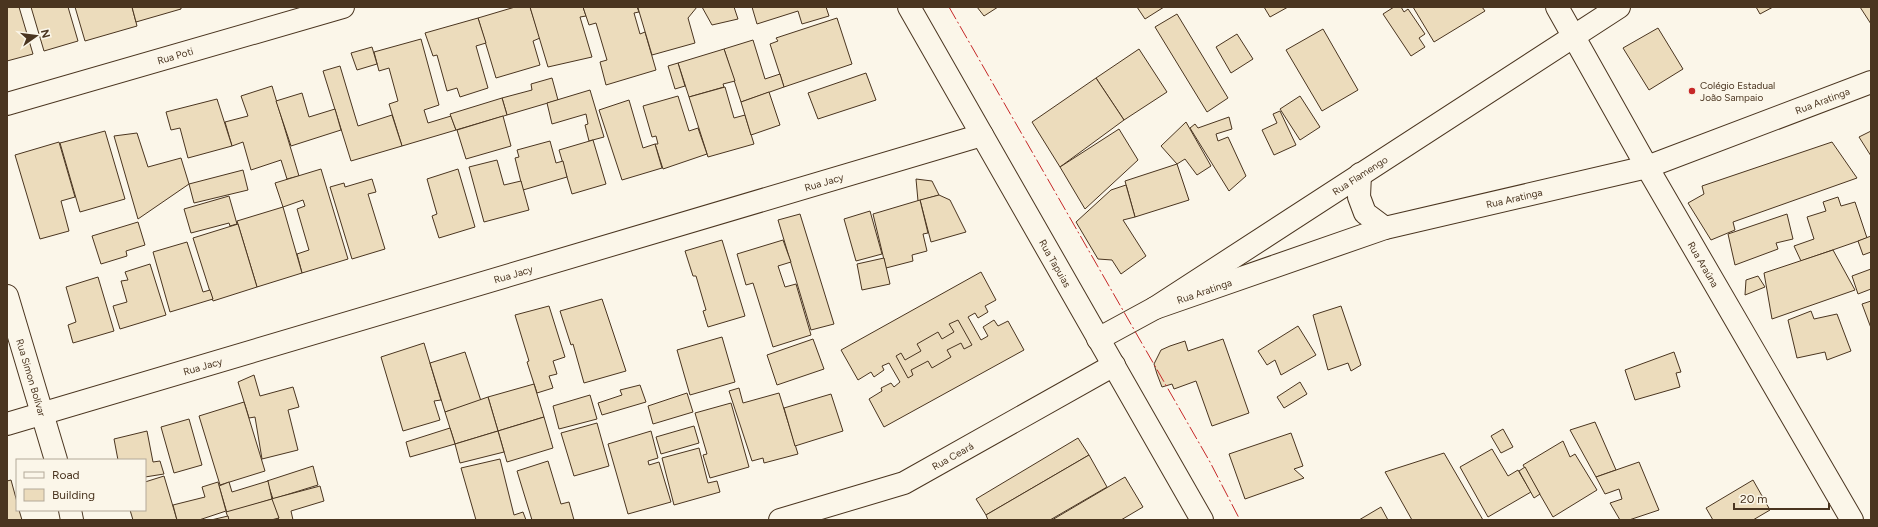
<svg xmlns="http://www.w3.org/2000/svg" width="1878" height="527" viewBox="0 0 1878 527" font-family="Figtree,sans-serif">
  <rect width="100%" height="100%" fill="#fbf6e9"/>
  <g fill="#ecdcbc" stroke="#4a3520">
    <path d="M7,7H19L33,54L7,61Z"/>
    <path d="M31,7H68L78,41L44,51Z"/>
    <path d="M75,7H132L137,26L85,41Z"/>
    <path d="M132,7H181V9L136,22Z"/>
    <path d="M515,7H530L540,38L533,41L540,65L496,78L478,18Z"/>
    <path d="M530,7H583L586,16L580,17L592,57L548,67Z"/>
    <path d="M583,7H637L639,12L634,13L640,34L645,32L656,70L606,85L600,62L607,60L596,23L589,25Z"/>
    <path d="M640,7H697L688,18L695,43L652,55L638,8Z"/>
    <path d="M702,7H734L738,19L712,25Z"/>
    <path d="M752,7H826L829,16L802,24L798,11L757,24Z"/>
    <path d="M977,7H998L984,16Z"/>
    <path d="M1137,7H1164L1145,19Z"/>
    <path d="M1264,7H1288L1270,17Z"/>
    <path d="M1394,7H1401L1404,12L1408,9L1425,34L1419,38L1425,47L1411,56L1383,14Z"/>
    <path d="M1413,7H1482L1485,11L1434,42Z"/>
    <path d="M1756,7H1773L1760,14Z"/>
    <path d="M1860,7H1871V24Z"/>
    <path d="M1177,14L1228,98L1207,112L1155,27Z"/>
    <path d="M478,18L486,43L476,46L488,88L460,97L457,88L447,91L437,55L433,56L425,33Z"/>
    <path d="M837,18L852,64L784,87L770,44L778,41L776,38Z"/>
    <path d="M1658,28L1683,69L1649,90L1623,48Z"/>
    <path d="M1323,29L1358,90L1322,111L1286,50Z"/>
    <path d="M1237,34L1253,59L1231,73L1216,47Z"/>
    <path d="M421,39L439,105L424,110L428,123L451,116L456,130L402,146L389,104L398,101L389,68L379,71L374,52Z"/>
    <path d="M753,40L765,79L780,74L784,87L741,102L724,49Z"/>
    <path d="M372,47L377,64L357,70L351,53Z"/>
    <path d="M724,49L735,81L723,84L724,87L689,97L678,63Z"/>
    <path d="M1139,49L1167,92L1124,120L1096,78Z"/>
    <path d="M678,63L685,86L675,89L668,66Z"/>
    <path d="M340,66L358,126L392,115L402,146L351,161L323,71Z"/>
    <path d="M866,73L876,100L818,119L808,93Z"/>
    <path d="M552,78L558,100L507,115L502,98L532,90L531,84Z"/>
    <path d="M1096,78L1124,120L1060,167L1032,122Z"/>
    <path d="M272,86L299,176L287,179L281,160L251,170L243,142L232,146L225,122L248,116L241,96Z"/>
    <path d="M725,87L734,118L745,115L754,144L708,157L689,97Z"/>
    <path d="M590,90L604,137L589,141L585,125L588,124L586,114L552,124L547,103Z"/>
    <path d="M769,92L780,125L751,135L741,102Z"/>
    <path d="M302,93L309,117L335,109L341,130L291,146L276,101Z"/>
    <path d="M678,96L689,131L698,128L707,154L663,169L655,144H658L656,136L652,137L643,106Z"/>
    <path d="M1300,96L1320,127L1300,140L1280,109Z"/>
    <path d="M502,98L507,115L456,130L450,114Z"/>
    <path d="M217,99L232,146L188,158L180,128L171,130L166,112Z"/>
    <path d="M629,100L643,148L655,144L662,168L622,180L599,110Z"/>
    <path d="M1280,111L1296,145L1274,155L1262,130L1277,123L1273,114Z"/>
    <path d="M503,116L511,146L466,159L457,130Z"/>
    <path d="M1229,117L1232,129L1216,134L1218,141L1228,137L1246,176L1229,191L1190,128L1195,124L1198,128Z"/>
    <path d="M1186,122L1211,166L1197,175L1185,159L1177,164L1161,146Z"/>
    <path d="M1119,129L1138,160L1085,209L1060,167Z"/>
    <path d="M105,131L125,199L80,212L60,143Z"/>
    <path d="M1871,131V156L1859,137Z"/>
    <path d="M137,133L148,167L181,158L189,184L138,219L114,136Z"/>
    <path d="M593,140L606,184L572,194L559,150Z"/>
    <path d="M550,141L556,163L563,161L567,177L523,190L515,158L519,157L517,150Z"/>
    <path d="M59,142L75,197L61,201L69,231L40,239L15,155Z"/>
    <path d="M1832,142L1857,178L1733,222L1735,230L1711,240L1688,203L1704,194L1702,186Z"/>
    <path d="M497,160L504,185L521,181L529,210L484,222L469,167Z"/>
    <path d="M1177,164L1189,200L1135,217L1125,181Z"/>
    <path d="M321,169L348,259L302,273L297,254L309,250L297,209L305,206L303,200L283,207L275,183Z"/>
    <path d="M458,169L475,227L439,238L432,216L437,214L427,179Z"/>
    <path d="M243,170L248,190L194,203L189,184Z"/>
    <path d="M372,179L376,192L368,194L385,249L352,259L330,187L344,183L345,187Z"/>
    <path d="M916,179L932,181L939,195L918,201Z"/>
    <path d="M1126,185L1135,217L1123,220L1146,256L1121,274L1112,260L1098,259L1076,222L1111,190Z"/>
    <path d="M939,195L950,200L966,232L931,242L920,200Z"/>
    <path d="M229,196L237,224L230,226L229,223L191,233L184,209Z"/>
    <path d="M1838,197L1841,206L1855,202L1867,238L1801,261L1794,246L1814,239L1807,217L1826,211L1823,202Z"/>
    <path d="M920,200L928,233L923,234L927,251L912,255L913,261L886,268L873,214Z"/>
    <path d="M283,207L302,273L257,287L237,221Z"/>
    <path d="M870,211L882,254L856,261L844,219Z"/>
    <path d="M800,214L834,324L811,330L778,220Z"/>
    <path d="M1787,214L1793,239L1776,243L1778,249L1735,265L1728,234Z"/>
    <path d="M138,222L145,245L126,251L127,256L101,264L92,236Z"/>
    <path d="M238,224L257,287L213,301L193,238Z"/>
    <path d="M1871,236V252L1863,255L1858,241Z"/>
    <path d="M722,240L745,316L708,327L703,311L706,310L696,276H693L685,251Z"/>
    <path d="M783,240L791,262L778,266L785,287L796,284L811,335L773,347L753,283L746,285L737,254Z"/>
    <path d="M187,242L203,292L210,290L213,299L170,312L153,252Z"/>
    <path d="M1833,250L1855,290L1772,319L1764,273Z"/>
    <path d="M884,258L890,284L862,290L857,264Z"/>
    <path d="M150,264L166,315L120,329L113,306L127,302L121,281L128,280L125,272Z"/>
    <path d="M1871,269V289L1858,294L1852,276Z"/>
    <path d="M981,272L996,300L985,306L988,312L978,318L975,313L968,317L981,340L988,336L983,327L994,320L998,326L1008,321L1024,350L884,427L869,399L882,391L881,388L891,383L894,387L900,382L889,363L882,366L884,370L874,377L871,372L858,380L841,350Z"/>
    <path d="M1758,276L1765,287L1745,295L1746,280Z"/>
    <path d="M98,277L114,331L73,343L68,325L76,322L66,287Z"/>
    <path d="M602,299L626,371L584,383L573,344L571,345L560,311Z"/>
    <path d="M1871,301V328L1862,304Z"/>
    <path d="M549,306L565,357L553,361L557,374L549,376L553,388L537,393L527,362L529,361L515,315Z"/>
    <path d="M1341,306L1361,365L1351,371L1348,363L1328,370L1313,315Z"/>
    <path d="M1811,311L1814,319L1837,314L1851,351L1827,360L1825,352L1797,358L1788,320Z"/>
    <path d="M958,320L972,345L964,349L961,343L947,350L951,357L932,368L928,361L911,370L913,375L908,378L896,356L901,353L905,360L921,351L917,344L938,332L942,339L954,332L949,324Z"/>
    <path d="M1298,326L1316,355L1281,375L1275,360L1267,365L1258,351Z"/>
    <path d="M722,337L735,382L690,395L677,350Z"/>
    <path d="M813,339L824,369L777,385L767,355Z"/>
    <path d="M1223,339L1249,413L1212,426L1196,381L1174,389L1172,384L1162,387L1157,374L1154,364L1161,350L1170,346L1185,341L1188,351Z"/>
    <path d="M424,343L441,400L434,401L440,420L403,431L381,357Z"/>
    <path d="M465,352L481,401L445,412L430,363Z"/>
    <path d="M1674,352L1681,372L1676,373L1680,387L1635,400L1625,370Z"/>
    <path d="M254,375L260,396L293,387L299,407L288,410L298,450L262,459L255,417L249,418L238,382Z"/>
    <path d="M1300,382L1307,394L1284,408L1277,397Z"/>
    <path d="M534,384L544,417L498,431L488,397Z"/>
    <path d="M640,385L646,402L602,415L598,403L622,395L620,390Z"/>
    <path d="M739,388L743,403L779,393L798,454L764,463L763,458L752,461L729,391Z"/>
    <path d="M687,393L693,412L653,424L648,406Z"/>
    <path d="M831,394L843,431L795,446L784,408Z"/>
    <path d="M590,395L597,419L559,429L553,406Z"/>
    <path d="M488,397L498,431L455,444L445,412Z"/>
    <path d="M244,402L265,471L220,485L199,416Z"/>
    <path d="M731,403L749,467L710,478L703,455L707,454L695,413Z"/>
    <path d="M544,417L553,448L507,462L498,431Z"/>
    <path d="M189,419L202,465L174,473L161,427Z"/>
    <path d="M1595,422L1616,470L1596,477L1570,430Z"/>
    <path d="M597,423L609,466L574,476L561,433Z"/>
    <path d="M694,426L699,443L661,454L656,437Z"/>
    <path d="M450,428L455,444L410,457L406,442Z"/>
    <path d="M1503,429L1513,447L1501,453L1491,436Z"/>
    <path d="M147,431L153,462L160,461L164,474L145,477V460H118L114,439Z"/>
    <path d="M498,431L504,452L460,463L455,444Z"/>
    <path d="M651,431L658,458L648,461L649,465L659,462L671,502L628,514L608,444Z"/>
    <path d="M1291,433L1303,466L1294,469L1304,478L1245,499L1229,454Z"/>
    <path d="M1078,438L1089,455L986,515L976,499Z"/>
    <path d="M1563,441L1570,457L1575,454L1597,490L1553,517L1523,465Z"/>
    <path d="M699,448L708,483L717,481L720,492L674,505L662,458Z"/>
    <path d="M1492,449L1508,476L1518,470L1531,492L1488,517L1460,467Z"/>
    <path d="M1444,453L1483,520H1412L1385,472Z"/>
    <path d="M1089,455L1107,487L1050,520H988L986,515Z"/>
    <path d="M500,459L514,515L523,512L526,520H476L461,468Z"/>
    <path d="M548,461L561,504L569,502L574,520H532L517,471Z"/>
    <path d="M1639,462L1659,510L1629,520H1620L1610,503L1622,499L1619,489L1605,494L1596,477Z"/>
    <path d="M313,466L318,485L273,499L267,481Z"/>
    <path d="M1525,467L1540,494L1534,498L1519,471Z"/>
    <path d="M164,476L177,520H133L130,510H145V482Z"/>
    <path d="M1125,477L1143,507L1121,520H1052Z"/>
    <path d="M11,480L17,502V510H19L22,520H7V481Z"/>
    <path d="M1753,480L1770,510L1753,520H1713L1706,508Z"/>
    <path d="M268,481L272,499L227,513L219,486L229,482L232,492Z"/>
    <path d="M218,482L226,511L199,520H177L173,505L205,497L202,487Z"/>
    <path d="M320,486L324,501L291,511L293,520H279L271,499Z"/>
    <path d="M272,499L279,518L271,520H229L226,512Z"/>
    <path d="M1381,507L1388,520H1359Z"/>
    <path d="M228,516L229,520H211Z"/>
  </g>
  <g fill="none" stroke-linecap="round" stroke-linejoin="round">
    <defs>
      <g id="street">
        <path id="s1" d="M909,7L1202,520"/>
        <path id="s2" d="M1557,7L1647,167L1852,520"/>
        <path id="s3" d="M7,104L343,7"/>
        <path d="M1360,174L1359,197L1365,213L1385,228"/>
        <path id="s4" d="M7,296L56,460"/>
        <path id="s5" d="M1155,308L1385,228L1647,167L1871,82"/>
        <path id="s6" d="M1098,339L1155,308L1619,7"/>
        <path id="s7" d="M7,424L982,135"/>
        <path d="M70,510L72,520"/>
        <path id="s8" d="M780,520L904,483L1114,365"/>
      </g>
    </defs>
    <use href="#street" stroke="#4a3520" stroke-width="24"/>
    <use href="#street" stroke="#fbf6e9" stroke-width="22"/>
    <path stroke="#c62828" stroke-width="1" stroke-dasharray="14 3 2 3" stroke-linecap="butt" d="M949,7L1210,462L1240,520"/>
  </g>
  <circle fill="#c62828" stroke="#fbf6e9" stroke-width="1.5" cx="1692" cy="91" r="4"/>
  <g text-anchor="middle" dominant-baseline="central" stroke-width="3" stroke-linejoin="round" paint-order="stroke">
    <g font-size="10" fill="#4a3520" stroke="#fbf6e9">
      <text stroke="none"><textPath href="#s3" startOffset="175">Rua Poti</textPath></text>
      <text stroke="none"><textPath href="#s5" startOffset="700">Rua Aratinga</textPath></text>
      <text stroke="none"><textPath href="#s6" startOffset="309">Rua Flamengo</textPath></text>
      <text stroke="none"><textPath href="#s7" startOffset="852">Rua Jacy</textPath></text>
      <text stroke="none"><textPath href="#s5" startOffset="376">Rua Aratinga</textPath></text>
      <text stroke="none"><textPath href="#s1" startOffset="295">Rua Tapuias</textPath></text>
      <text stroke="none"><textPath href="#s2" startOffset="296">Rua Araúna</textPath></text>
      <text stroke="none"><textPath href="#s7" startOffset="528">Rua Jacy</textPath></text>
      <text stroke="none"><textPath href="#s5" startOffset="52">Rua Aratinga</textPath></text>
      <text stroke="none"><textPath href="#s7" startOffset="204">Rua Jacy</textPath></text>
      <text stroke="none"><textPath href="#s4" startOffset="85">Rua Simon Bolívar</textPath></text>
      <text stroke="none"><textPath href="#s8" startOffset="185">Rua Ceará</textPath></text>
    </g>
    <g font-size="10" fill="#4a3520" stroke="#fbf6e9" text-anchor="start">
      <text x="1700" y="85">Colégio Estadual<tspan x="1700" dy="12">João Sampaio</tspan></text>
    </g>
  </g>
  <rect width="1878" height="527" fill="none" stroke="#4a3520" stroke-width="16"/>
  <rect x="16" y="459" width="130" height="52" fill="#fbf6e9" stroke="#b4a999"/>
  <rect x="24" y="472" width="20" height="6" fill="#fbf6e9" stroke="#b4a999"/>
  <text x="52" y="479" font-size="12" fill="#4a3520">Road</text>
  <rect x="24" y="489" width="20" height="12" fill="#ecdcbc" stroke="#b4a999"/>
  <text x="52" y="499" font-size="12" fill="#4a3520">Building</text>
  <g transform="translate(36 36) rotate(76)" stroke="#fbf6e9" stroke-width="3" paint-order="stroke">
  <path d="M0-3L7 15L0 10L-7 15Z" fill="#4a3520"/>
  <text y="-6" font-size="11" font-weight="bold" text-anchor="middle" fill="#4a3520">N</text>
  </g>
  <path d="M1734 503v6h95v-6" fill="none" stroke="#4a3520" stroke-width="2"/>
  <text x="1740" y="503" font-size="12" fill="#4a3520" stroke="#fbf6e9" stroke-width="3" paint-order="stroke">20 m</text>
</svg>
